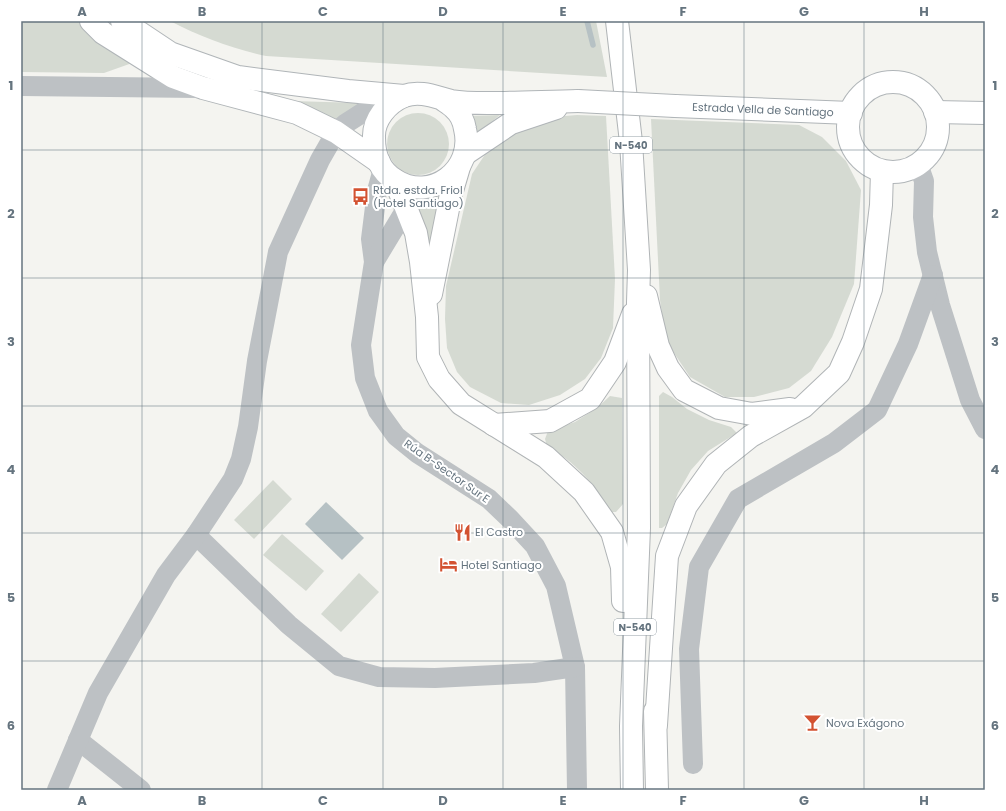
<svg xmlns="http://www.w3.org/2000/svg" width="1006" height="811" viewBox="0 0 1006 811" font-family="Poppins,sans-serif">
  <rect width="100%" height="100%" fill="#f4f4f0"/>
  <g fill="#d5dad2">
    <path d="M21,21H93L149,57L104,73L21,72Z"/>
    <path d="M170,21H596L607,77L266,56C233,49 201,37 170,21Z"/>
    <path d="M292,101L361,103L336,122Z"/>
    <circle cx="418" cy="144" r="31"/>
    <path d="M500,115L474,136L468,116Z"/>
    <path d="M577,115L606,116L615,279L613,328L601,358L585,379L560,395L529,405L501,403L470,387L457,372L447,348L445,319L446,286L472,174L486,153L514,134L553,117Z"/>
    <path d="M651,119L799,125L822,137L846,161L861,190L854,284L832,337L811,371L789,388L754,397H725L690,377L666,341L660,300Z"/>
    <path d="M442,196L430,247L416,211Z"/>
    <path d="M663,392L672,397L687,409L709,420L731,427L737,433L708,451L691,470L678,493L667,524L662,528H659V396Z"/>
    <path d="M610,396L622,398L623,504L616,512H611C594,483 576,463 547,446L545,439L548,431L575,422L597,408Z"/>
    <path d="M273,480L292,499L254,539L234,520Z"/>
    <path d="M282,534L324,571L306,591L263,555Z"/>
    <path d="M359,573L379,592L341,632L321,614Z"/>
  </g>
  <path fill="#b6c1c4" d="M326,502L364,538L342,560L305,524Z"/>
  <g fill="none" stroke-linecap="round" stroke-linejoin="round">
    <path stroke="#b6c1c4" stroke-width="5.5" d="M587,21L593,45"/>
    <defs>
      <g id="secondary">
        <path d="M91,21L103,33L173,77L203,88L297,113L336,132L379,162"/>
        <path d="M122,21L170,53L238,77L348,91L404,96"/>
        <circle cx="893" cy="127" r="45"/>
        <path d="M442,99C446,102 451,105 454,108C460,113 464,122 465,129C475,170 431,203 395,180C380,171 374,155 374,138C373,120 387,103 404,96C420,90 435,97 451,101C469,104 487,103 505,103C529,102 554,102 578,101"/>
        <path id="s1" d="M675,106L851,113"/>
        <path d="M935,112L985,113"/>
        <path d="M465,154L511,123L556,108"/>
      </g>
      <g id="trunk">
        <path d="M617,21L631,142L639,270L638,302L639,528L631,726L632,790"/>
        <path d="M395,180L416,233L421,262L427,317L428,357L439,379L461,404L546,457L584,492L612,532L622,567L623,601"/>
        <path d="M431,294L451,194L459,167"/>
        <path d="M646,296L658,346L668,368L684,390L719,408L752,414L790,409"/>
        <path d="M494,425L550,421L590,399L615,362L633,314"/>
        <path d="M655,711L657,790"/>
        <path d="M656,725L667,556L686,506L716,464L751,436L803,407L839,373L853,342L871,289L881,205L882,171"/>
      </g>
    </defs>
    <use href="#secondary" stroke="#b0b5b8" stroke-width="24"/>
    <use href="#trunk" stroke="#b0b4b6" stroke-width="24"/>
    <g stroke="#bdc1c4" stroke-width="20">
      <path d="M21,86L198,88"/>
      <path d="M918,164L924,181L923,217L927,252L940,305L970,400L985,429"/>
      <path d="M383,169L377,191L371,239L374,262L361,345L365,378L378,411L396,436L417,453L489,499L510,519L535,546L556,586L575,667L577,790"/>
      <path d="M374,262L406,209L428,187"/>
      <path d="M196,535L289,625L339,666L379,677L435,678L534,673L575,667"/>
      <path d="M78,740L141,790"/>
      <path d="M693,764L689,649L699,567L738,499L834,443L877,410L908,344L933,275"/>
      <path d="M57,790L98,693L166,575L196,535L233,479L241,459L248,427L257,361L278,252L320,160L336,132L345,124L373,106L392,103"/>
    </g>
    <use href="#secondary" stroke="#fff" stroke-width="22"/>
    <use href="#trunk" stroke="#fff" stroke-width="22"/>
    <defs>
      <path id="secondary-bridge" d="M578,101L675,106"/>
    </defs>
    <use href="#secondary-bridge" stroke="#b0b5b8" stroke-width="24" stroke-linecap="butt"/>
    <use href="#secondary-bridge" stroke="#fff" stroke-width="22"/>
  </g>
  <path fill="none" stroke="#65747f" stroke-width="1" stroke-opacity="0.55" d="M142,21V790M262,21V790M383,21V790M503,21V790M623,21V790M744,21V790M864,21V790M21,150H985M21,278H985M21,406H985M21,533H985M21,661H985"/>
  <defs>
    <symbol id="bus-bare" viewBox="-9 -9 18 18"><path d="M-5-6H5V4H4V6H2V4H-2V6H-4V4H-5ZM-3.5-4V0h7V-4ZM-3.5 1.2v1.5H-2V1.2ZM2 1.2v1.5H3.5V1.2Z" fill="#d35231" stroke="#fff" stroke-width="2.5" paint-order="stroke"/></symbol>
    <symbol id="restaurant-bare" viewBox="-9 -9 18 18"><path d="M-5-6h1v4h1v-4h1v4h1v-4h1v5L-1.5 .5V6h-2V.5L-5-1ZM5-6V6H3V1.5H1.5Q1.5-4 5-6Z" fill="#d35231" stroke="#fff" stroke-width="2.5" paint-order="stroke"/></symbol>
    <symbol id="hotel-bare" viewBox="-9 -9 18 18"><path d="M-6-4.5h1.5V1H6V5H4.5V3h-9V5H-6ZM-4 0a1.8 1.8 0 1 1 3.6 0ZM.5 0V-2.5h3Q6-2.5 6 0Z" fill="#d35231" stroke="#fff" stroke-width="2.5" paint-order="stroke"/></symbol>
    <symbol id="bar-bare" viewBox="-9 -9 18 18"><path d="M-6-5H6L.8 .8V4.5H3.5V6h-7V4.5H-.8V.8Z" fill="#d35231" stroke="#fff" stroke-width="2.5" paint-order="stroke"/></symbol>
  </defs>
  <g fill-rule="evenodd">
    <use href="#bus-bare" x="348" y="184" width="25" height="25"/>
    <use href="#restaurant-bare" x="450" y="520" width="25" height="25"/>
    <use href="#hotel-bare" x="436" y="552" width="25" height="25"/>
    <use href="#bar-bare" x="800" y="710" width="25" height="25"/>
  </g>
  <g text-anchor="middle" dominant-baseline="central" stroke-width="4" stroke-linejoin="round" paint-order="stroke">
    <g fill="#fff" stroke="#939ea5" stroke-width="1">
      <rect x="610" y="137" width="42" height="16" rx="3"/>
      <rect x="614" y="619" width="42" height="16" rx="3"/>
    </g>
    <g font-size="10" font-weight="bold" fill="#65747f">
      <text x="631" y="145">N-540</text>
      <text x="635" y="627">N-540</text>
    </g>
    <g font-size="11" fill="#65747f" stroke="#fff">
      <text stroke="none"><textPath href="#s1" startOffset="88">Estrada Vella de Santiago</textPath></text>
      <text transform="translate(447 471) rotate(35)">Rúa B-Sector Sur E</text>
    </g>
    <g font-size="11" fill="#65747f" stroke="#fff" text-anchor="start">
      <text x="373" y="190">Rtda. estda. Friol<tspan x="373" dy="13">(Hotel Santiago)</tspan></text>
      <text x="475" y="532">El Castro</text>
      <text x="461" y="565">Hotel Santiago</text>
      <text x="826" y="723">Nova Exágono</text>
    </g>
  </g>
  <rect width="1006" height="811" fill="none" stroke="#ffffff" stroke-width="44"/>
  <rect x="22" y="22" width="962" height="767" fill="none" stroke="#65747f" stroke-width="1.5"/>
  <g font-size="13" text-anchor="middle" font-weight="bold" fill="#65747f">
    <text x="82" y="16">A</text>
    <text x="202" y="16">B</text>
    <text x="323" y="16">C</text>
    <text x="443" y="16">D</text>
    <text x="563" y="16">E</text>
    <text x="683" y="16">F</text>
    <text x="804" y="16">G</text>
    <text x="924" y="16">H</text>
    <text x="11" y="90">1</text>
    <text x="995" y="90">1</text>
    <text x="11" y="218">2</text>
    <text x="995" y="218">2</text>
    <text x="11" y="346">3</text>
    <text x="995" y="346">3</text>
    <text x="11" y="474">4</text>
    <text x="995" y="474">4</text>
    <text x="11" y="602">5</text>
    <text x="995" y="602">5</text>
    <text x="11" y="730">6</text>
    <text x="995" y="730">6</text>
    <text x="82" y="805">A</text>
    <text x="202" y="805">B</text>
    <text x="323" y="805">C</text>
    <text x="443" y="805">D</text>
    <text x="563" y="805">E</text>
    <text x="683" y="805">F</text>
    <text x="804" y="805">G</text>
    <text x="924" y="805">H</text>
  </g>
</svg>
